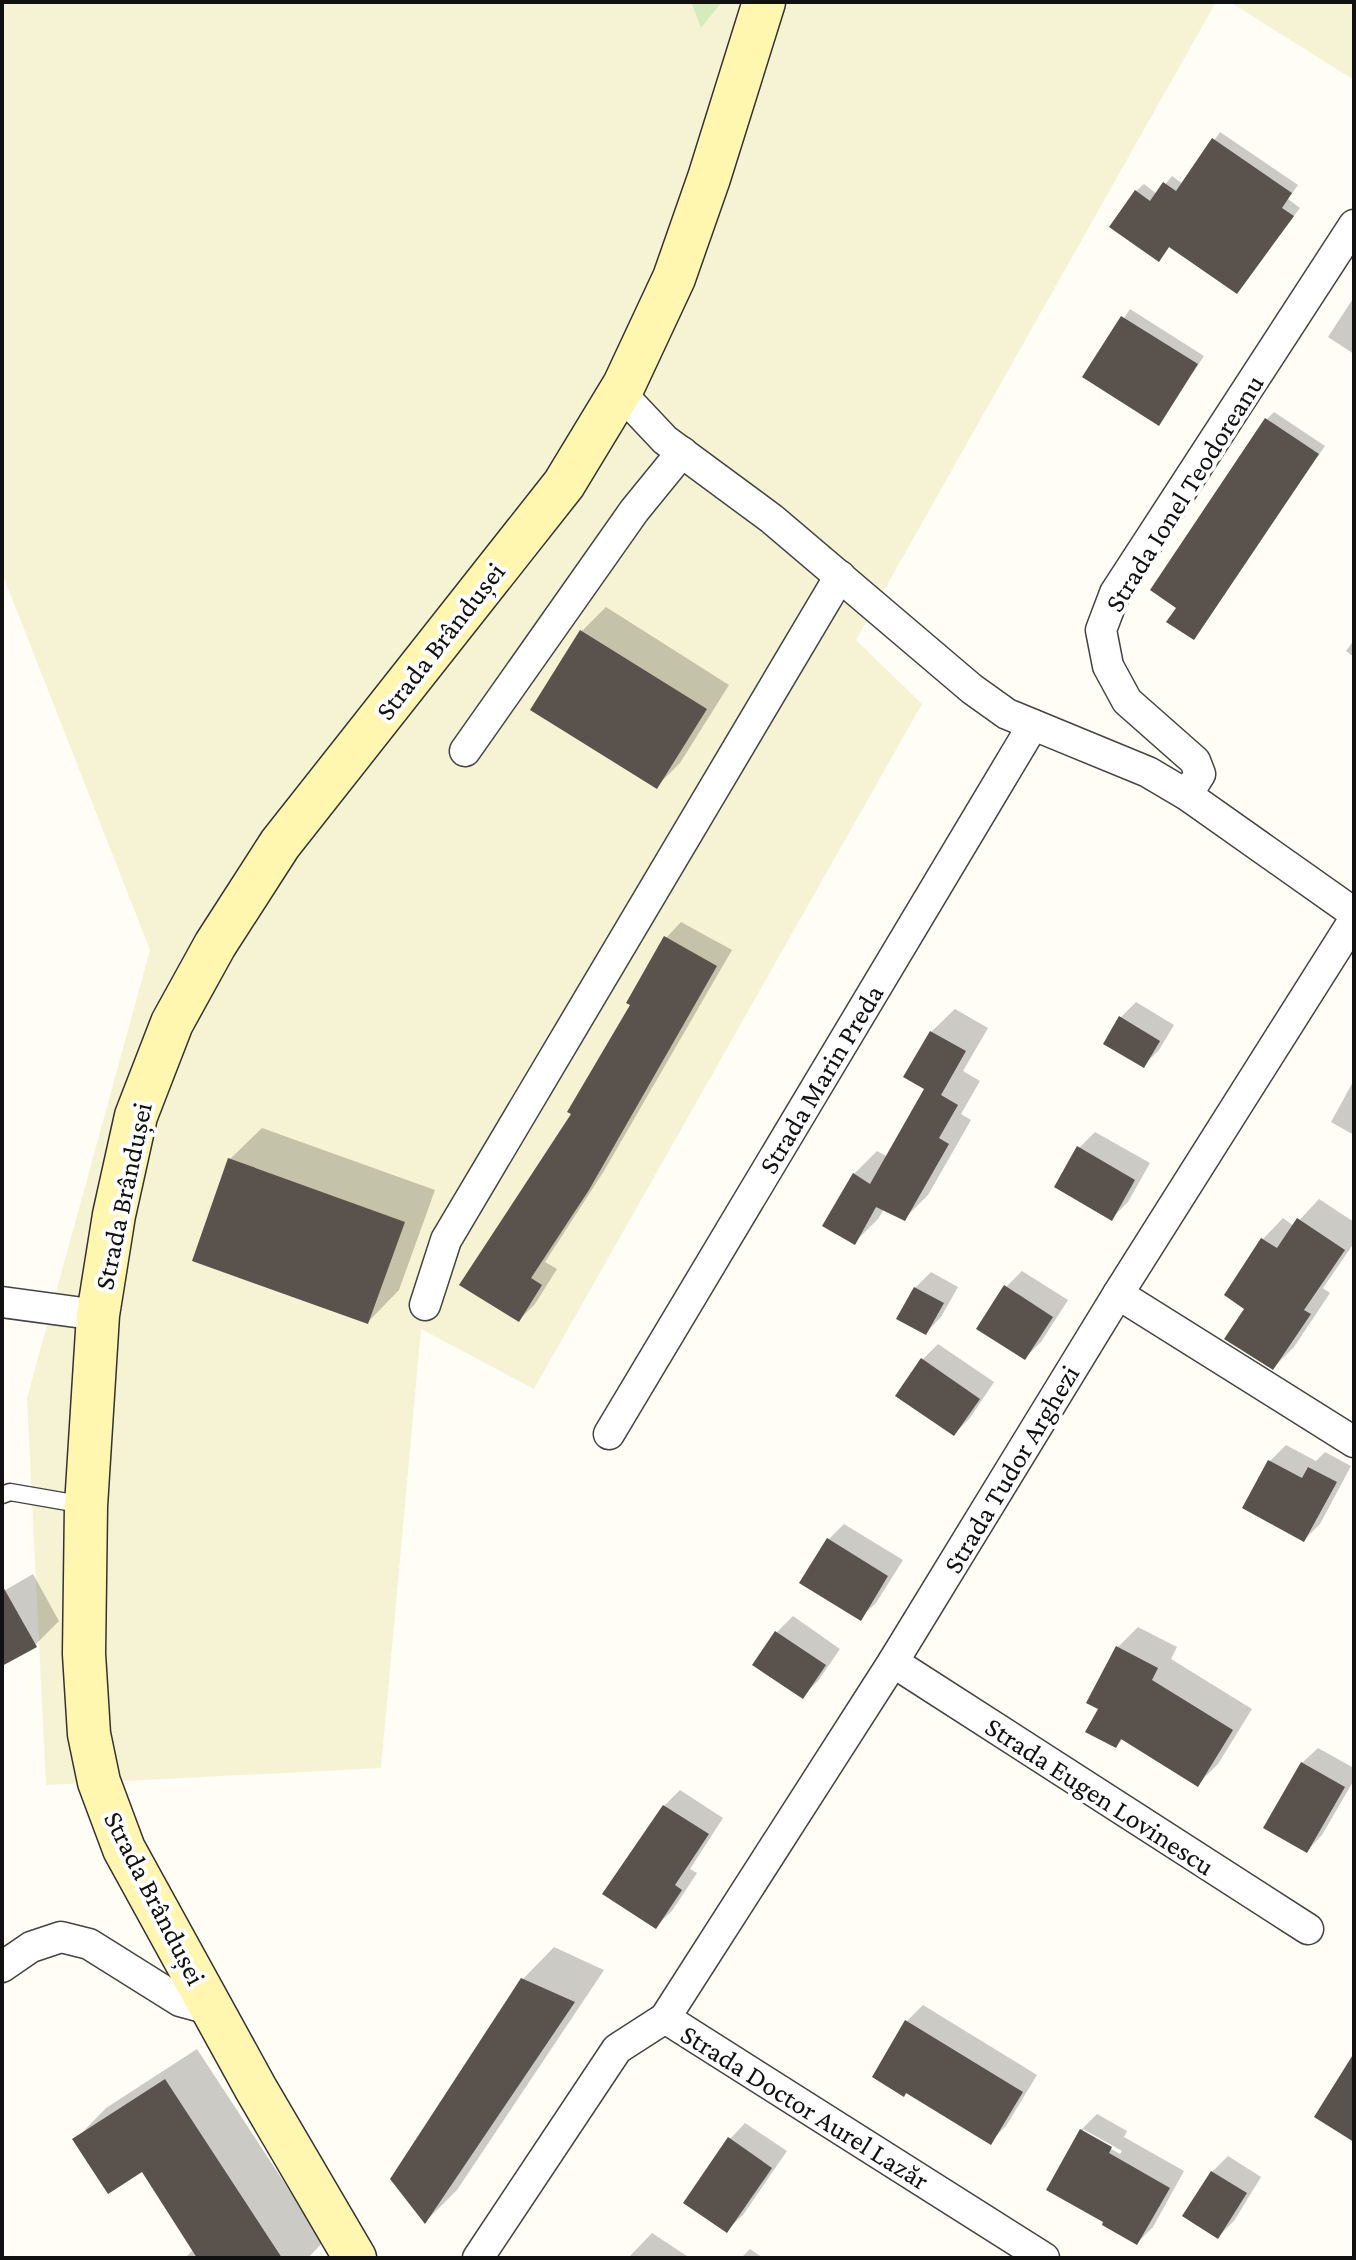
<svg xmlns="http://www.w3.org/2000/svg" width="1356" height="2260" viewBox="0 0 1356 2260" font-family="'Crimson Pro',serif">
  <rect width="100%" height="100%" fill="#fffdf5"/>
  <g fill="#f6f3d4">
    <path d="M2,2H691L701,28L722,2H1216L856,640L922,704L534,1389L421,1329L381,1768L46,1785L27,1398L150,950L2,573Z"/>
    <path d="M1230,2H1354V80Z"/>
  </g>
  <path fill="#d5ebbd" d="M691,2H722L701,28Z"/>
  <g fill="#0003" fill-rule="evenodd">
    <path d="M1220,132L1298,185L1288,199L1300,208L1237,292L1171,245L1158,259L1136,191L1144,184L1157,194L1172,176L1183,184Z"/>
    <path d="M1354,297V354L1328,337Z"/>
    <path d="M1130,309L1204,356L1159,424L1085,377Z"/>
    <path d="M1274,412L1325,446L1194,637L1179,607L1266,420Z"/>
    <path d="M606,607L729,685L680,763L656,787L582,631Z"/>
    <path d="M1354,640V657L1346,651Z"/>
    <path d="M681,922L732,950L604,1171L545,1262L557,1269L535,1304L519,1320L573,1114L666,938Z"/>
    <path d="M1136,1002L1174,1025L1159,1050L1143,1066L1121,1017Z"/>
    <path d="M955,1009L988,1028L963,1071L980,1081L961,1114L971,1120L928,1195L904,1219L884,1209L878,1219L855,1242L854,1174L877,1151L888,1157L927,1089L931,1032Z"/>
    <path d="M1354,1080V1135L1331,1122Z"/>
    <path d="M262,1128L435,1190L399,1290L368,1322L230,1159Z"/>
    <path d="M1095,1132L1150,1163L1128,1202L1112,1218L1079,1148Z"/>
    <path d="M1319,1199L1354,1222V1243L1323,1288L1330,1293L1294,1347L1273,1368L1247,1308L1227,1295L1263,1239L1283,1218L1294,1226Z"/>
    <path d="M1022,1271L1068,1300L1041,1342L1025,1358L1006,1287Z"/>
    <path d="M931,1272L958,1287L941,1317L926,1333L915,1288Z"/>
    <path d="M938,1344L994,1382L970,1418L954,1434L922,1360Z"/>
    <path d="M1286,1445L1316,1461L1325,1452L1351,1466L1320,1524L1304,1540L1270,1461Z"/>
    <path d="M844,1524L903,1560L876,1603L860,1618L828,1540Z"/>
    <path d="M33,1574L59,1621L35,1645L2,1664V1592Z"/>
    <path d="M793,1616L840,1649L818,1681L802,1696L755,1664L777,1632Z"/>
    <path d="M1138,1627L1177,1647L1171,1659L1252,1709L1218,1764L1198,1784L1124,1738L1116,1746L1100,1708L1118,1647Z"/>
    <path d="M1318,1748L1354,1768V1780L1322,1835L1307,1851L1302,1763Z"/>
    <path d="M680,1790L723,1818L690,1869L697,1873L672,1911L656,1926L664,1806Z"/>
    <path d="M554,1947L604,1970L457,2190L426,2221L392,2178L523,1979Z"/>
    <path d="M923,2005L1037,2075L1006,2126L990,2142L907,2091L875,2077L907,2021Z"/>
    <path d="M197,2049L323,2242L308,2258H185L194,2249L142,2169L75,2140L106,2108Z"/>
    <path d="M1097,2114L1127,2131L1124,2137L1184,2171L1153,2227L1137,2243L1081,2130ZM1083,2129L1122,2151L1120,2154L1083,2133Z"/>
    <path d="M745,2123L787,2151L743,2215L727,2230L730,2139Z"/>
    <path d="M1228,2156L1261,2177L1234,2221L1218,2237L1212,2172Z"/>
    <path d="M652,2233L690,2258H628Z"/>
    <path d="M750,2249L763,2258H741Z"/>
  </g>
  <g fill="#5a524d">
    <path d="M1212,138L1292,193L1282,208L1294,216L1237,294L1169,247L1159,262L1109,227L1135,190L1150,201L1163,182L1176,191Z"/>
    <path d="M1121,316L1198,364L1159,426L1082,377Z"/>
    <path d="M1265,418L1319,454L1194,640L1166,622L1176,608L1150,590Z"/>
    <path d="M580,630L707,709L657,789L530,710Z"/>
    <path d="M664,936L717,966L589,1190L531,1278L542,1285L519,1322L459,1285L571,1114L567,1112L630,1005L626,1003Z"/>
    <path d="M1119,1016L1160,1041L1144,1068L1103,1044Z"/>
    <path d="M930,1031L966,1051L941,1095L958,1105L939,1138L949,1144L905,1221L876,1207L855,1245L822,1226L853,1173L870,1184L924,1089L903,1077Z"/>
    <path d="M1077,1146L1135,1180L1112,1221L1054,1187Z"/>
    <path d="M228,1158L405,1222L368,1324L192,1261Z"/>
    <path d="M1297,1218L1345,1250L1304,1310L1311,1314L1273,1370L1224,1339L1244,1309L1224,1295L1261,1238L1277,1248Z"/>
    <path d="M1004,1285L1053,1317L1025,1360L976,1329Z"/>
    <path d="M914,1287L944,1303L926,1335L896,1319Z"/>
    <path d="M921,1358L980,1399L954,1436L895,1396Z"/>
    <path d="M1268,1460L1302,1478L1308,1467L1337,1482L1304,1542L1242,1508Z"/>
    <path d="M827,1538L888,1576L861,1621L799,1583Z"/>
    <path d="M2,1585L37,1647L2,1666Z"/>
    <path d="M775,1631L826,1665L803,1699L752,1665Z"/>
    <path d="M1116,1646L1158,1668L1152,1680L1233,1730L1198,1787L1121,1739L1116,1748L1085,1732L1098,1709L1086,1703Z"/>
    <path d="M1301,1762L1345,1787L1307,1853L1263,1828Z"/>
    <path d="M663,1805L709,1834L675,1885L682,1890L656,1929L602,1894Z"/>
    <path d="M521,1978L575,2002L425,2224L390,2179Z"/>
    <path d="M905,2020L1023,2092L991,2145L906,2093L904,2097L872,2077Z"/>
    <path d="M1354,2053V2142L1314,2117Z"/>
    <path d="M165,2079L282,2258H197L142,2172L108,2194L72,2139Z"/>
    <path d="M1080,2129L1112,2147L1109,2153L1170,2188L1137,2245L1102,2225L1103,2222L1046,2190Z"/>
    <path d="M728,2137L772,2168L727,2233L683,2203Z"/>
    <path d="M1211,2171L1247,2193L1218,2239L1182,2216Z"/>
  </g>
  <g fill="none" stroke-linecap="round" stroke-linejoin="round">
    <defs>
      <path id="service" d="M2,1495L10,1492L85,1505"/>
      <g id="minor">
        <path d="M617,395L632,405L665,440L772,519L972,689L1007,714L1148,772L1187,795L1354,913"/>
        <path d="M465,751L634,511L682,452"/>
        <path d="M1187,795L1200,774L1195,761L1127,701L1108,666L1101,630L1115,593L1354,225"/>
        <path d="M1118,1294L1354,1442"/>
        <path d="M2,1302L98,1315"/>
        <path d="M425,1305L446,1240L840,576"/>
        <path d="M609,1434L1033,725"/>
        <path d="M893,1662L1308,1929"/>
        <path d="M2,1967L31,1947L61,1937L89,1944L180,2001L213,2010"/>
        <path d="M665,2018L1044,2258"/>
        <path d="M478,2258L617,2049L665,2018L893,1662L1118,1294L1354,920"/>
      </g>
      <path id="secondary" d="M355,2258L256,2089L124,1849L99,1782L89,1734L84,1654L86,1506L98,1315L114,1215L136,1116L172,1023L215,945L280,844L564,484L624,385L674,278L709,178L764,2"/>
    </defs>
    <use href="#service" stroke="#444" stroke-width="19"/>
    <use href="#minor" stroke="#444" stroke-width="33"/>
    <use href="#secondary" stroke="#333" stroke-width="45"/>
    <use href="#service" stroke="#fff" stroke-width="16"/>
    <use href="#minor" stroke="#fff" stroke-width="30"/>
    <use href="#secondary" stroke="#fff6b0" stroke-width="42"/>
  </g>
  <g text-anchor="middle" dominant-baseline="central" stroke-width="8" stroke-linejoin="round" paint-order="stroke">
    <g font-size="28" fill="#111" stroke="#fff">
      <text transform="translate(1184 493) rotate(-58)">Strada Ionel Teodoreanu</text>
      <text transform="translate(440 641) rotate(-52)">Strada Brândușei</text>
      <text transform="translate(821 1079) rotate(-59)">Strada Marin Preda</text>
      <text transform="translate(123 1196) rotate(-78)">Strada Brândușei</text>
      <text transform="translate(1011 1469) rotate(-59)">Strada Tudor Arghezi</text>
      <text transform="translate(1100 1796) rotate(33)">Strada Eugen Lovinescu</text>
      <text transform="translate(155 1898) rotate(63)">Strada Brândușei</text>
      <text transform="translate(805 2107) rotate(32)">Strada Doctor Aurel Lazăr</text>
    </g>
  </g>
  <rect width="1356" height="2260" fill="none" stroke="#111111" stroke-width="8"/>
</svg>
